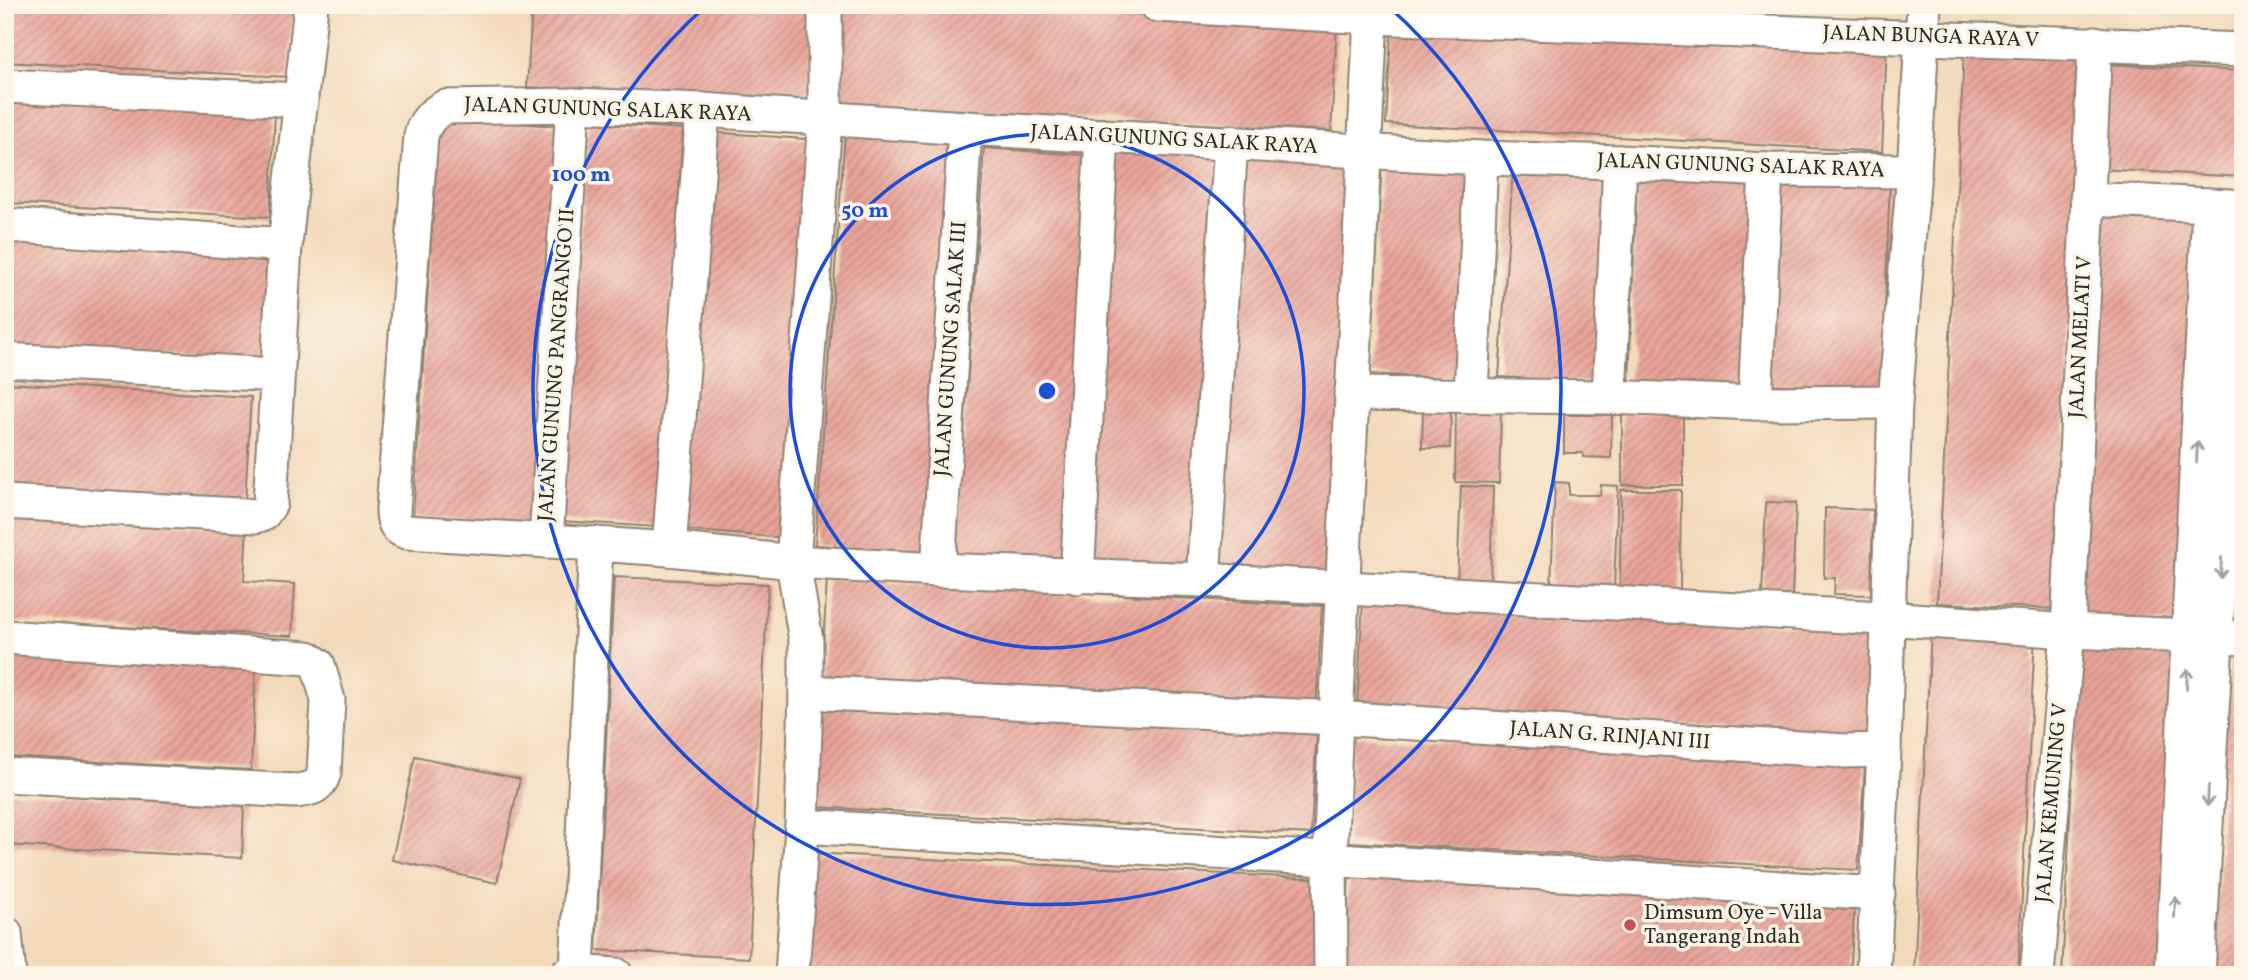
<svg xmlns="http://www.w3.org/2000/svg" width="2248" height="980" viewBox="0 0 2248 980" font-family="Vollkorn,serif">
  <defs>
    <pattern id="building-hatch" width="6" height="6" patternUnits="userSpaceOnUse" patternTransform="scale(1.75)"><rect width="6" height="6" fill="#eaa49b"/><path d="M-1 1l2-2M0 6l6-6M5 7l2-2" fill="none" stroke="#be867f"/></pattern>
  </defs>
  <rect width="100%" height="100%" fill="#fcf5e5"/>
  <filter id="ink" filterUnits="userSpaceOnUse"><feTurbulence type="fractalNoise" baseFrequency=".0143" numOctaves="2"/><feDisplacementMap in="SourceGraphic" scale="14" xChannelSelector="R" yChannelSelector="G"/><feConvolveMatrix kernelMatrix="1 2 1 2 8 2 1 2 1" color-interpolation-filters="sRGB"/></filter>
  <filter id="wash" filterUnits="userSpaceOnUse"><feTurbulence type="fractalNoise" baseFrequency=".00686" numOctaves="4" result="noise"/><feDisplacementMap in="SourceGraphic" scale="28" xChannelSelector="R" yChannelSelector="G"/><feGaussianBlur stdDeviation="1.57" result="paint"/><feColorMatrix in="noise" values="0 0 0 0 0 0 0 0 0 0 0 0 0 0 0 0 0 1.4 0 .05"/><feComposite in="paint" operator="in"/></filter>
  <g filter="url(#wash)">
    <rect width="100%" height="100%" fill="#f3dabb"/>
    <g id="blocks">
      <g fill="url(#building-hatch)">
        <path d="M5,5H293L289,77L5,62Z"/>
        <path d="M532,5H813L807,103L527,87Z"/>
        <path d="M841,5H967L1337,25L1331,131L835,104Z"/>
        <path d="M1392,19L1887,46L1882,152L1386,124Z"/>
        <path d="M1964,50L2084,56L2056,609L1937,603Z"/>
        <path d="M2104,64L2243,71V177L2098,169Z"/>
        <path d="M5,97L275,112L270,217L5,203Z"/>
        <path d="M439,119L560,126L535,525L413,517Z"/>
        <path d="M588,123L683,129L657,527L561,521Z"/>
        <path d="M710,132L818,140L789,538L681,530Z"/>
        <path d="M845,132L958,140L929,553L815,545Z"/>
        <path d="M1114,145L1225,153L1195,567L1084,560Z"/>
        <path d="M984,148L1097,156L1068,567L955,559Z"/>
        <path d="M1238,159L1357,167L1328,579L1208,570Z"/>
        <path d="M1382,161L1473,166L1461,379L1370,374Z"/>
        <path d="M1513,169L1608,175L1594,383L1499,377Z"/>
        <path d="M1637,171L1759,176L1751,389L1629,384Z"/>
        <path d="M1774,175L1890,179L1882,389L1766,384Z"/>
        <path d="M2097,209L2201,214L2180,622L2077,617Z"/>
        <path d="M5,240L276,254L270,360L5,346Z"/>
        <path d="M5,383L251,397L245,502L5,489Z"/>
        <path d="M1423,408H1451L1450,448H1422Z"/>
        <path d="M1456,408L1501,410L1499,483L1455,482Z"/>
        <rect x="1622" y="413" width="61" height="72"/>
        <path d="M1564,415H1612L1611,458L1583,457V453H1564Z"/>
        <path d="M2243,424V623H2231Z"/>
        <path d="M1555,482L1569,483V495H1600L1601,485L1618,486L1614,588L1551,586Z"/>
        <path d="M1461,486L1493,487L1490,584L1457,583Z"/>
        <path d="M1621,490H1681L1680,591L1620,590Z"/>
        <path d="M1766,502L1796,503L1792,597L1762,596Z"/>
        <path d="M1825,508L1873,510L1871,595L1834,594L1835,578H1824Z"/>
        <path d="M5,515L247,528L244,581L295,584L292,636L5,621Z"/>
        <path d="M614,577L768,584L749,958L596,950Z"/>
        <path d="M827,579L1322,606L1316,711L821,684Z"/>
        <path d="M1363,600L1873,630L1867,736L1357,706Z"/>
        <path d="M1931,630L2035,635L2018,975H1914Z"/>
        <path d="M2079,640L2182,645L2166,975H2062Z"/>
        <path d="M2230,642L2243,643V975H2214Z"/>
        <path d="M5,651L256,665L251,770L5,757Z"/>
        <path d="M822,701L1317,728L1311,834L815,807Z"/>
        <path d="M1352,736L1865,764L1858,870L1347,842Z"/>
        <path d="M415,756L520,779L497,883L392,860Z"/>
        <path d="M5,792L244,806L242,858L5,845Z"/>
        <path d="M809,853L1324,879L1319,975H878L802,971Z"/>
        <path d="M1349,874L1855,903L1850,975H1344Z"/>
      </g>
    </g>
  </g>
  <g filter="url(#ink)">
    <use href="#blocks" fill-opacity="0" stroke="#8f8273" stroke-width="2"/>
    <g fill="none" stroke-linecap="round" stroke-linejoin="round">
      <defs>
        <g id="minor">
          <path d="M1157,5L1371,17L2243,50"/>
          <path d="M5,86L301,100"/>
          <path d="M2087,199L2231,206"/>
          <path d="M5,225L285,245"/>
          <path d="M5,360L276,375"/>
          <path d="M1351,394L1609,397L1755,403L1895,402"/>
          <path d="M1471,396L1481,158"/>
          <path d="M1609,397L1620,162"/>
          <path d="M1755,403L1766,170"/>
          <path d="M5,502L256,516L263,514L270,504L285,245L311,5"/>
          <path d="M546,541L573,105"/>
          <path d="M596,544L407,532C395,529 393,521 393,510L421,136C424,122 432,113 445,107L573,105L703,110L965,128L1481,158L1620,162L1766,170L1914,171"/>
          <path d="M669,549L703,110"/>
          <path d="M938,570L965,128"/>
          <path d="M1077,577L1102,136"/>
          <path d="M1203,580L1231,142"/>
          <path d="M5,637L308,658L318,665L328,700L324,773C319,789 310,789 295,791L5,775"/>
          <path d="M806,692L1336,718L1845,751L1884,750"/>
          <path d="M802,826L1878,894"/>
          <path d="M5,933L9,975"/>
          <path d="M577,972L596,544L669,549L793,562L938,570L1203,580L1900,619L2068,631L2243,638"/>
          <path d="M566,975L577,972L616,975"/>
          <path d="M792,975L802,826L806,692V641L793,562L825,119V5"/>
          <path d="M1331,975L1330,860L1336,718L1371,17"/>
          <path d="M1873,975L1884,750L1895,402L1914,171L1924,5"/>
          <path d="M2037,975L2068,631L2095,43"/>
          <path d="M2172,975L2209,206"/>
          <path d="M2198,975L2239,207"/>
        </g>
      </defs>
      <use href="#minor" stroke="#8f8273" stroke-width="37"/>
      <use href="#minor" stroke="#fff" stroke-width="33"/>
    </g>
    <defs><path id="oneway-shaft" d="M-6 0H5M1.5-3L5.5 0L1.5 3" fill="none" stroke-width="1.6" stroke-linecap="round" stroke-linejoin="round" transform="scale(1.75)"/></defs>
    <g stroke="#a0a0a0">
      <use href="#oneway-shaft" transform="translate(2197 452) rotate(-87)"/>
      <use href="#oneway-shaft" transform="translate(2221 568) rotate(93)"/>
      <use href="#oneway-shaft" transform="translate(2187 679) rotate(-87)"/>
      <use href="#oneway-shaft" transform="translate(2208 796) rotate(93)"/>
      <use href="#oneway-shaft" transform="translate(2175 907) rotate(-87)"/>
    </g>
  </g>
  <g fill="none" stroke="#1d4ed8" stroke-width="3.5">
    <circle cx="1047" cy="391" r="257"/>
    <path d="M1388 6A514 514 0 1 1 706 6"/>
  </g>
  <circle fill="#d1495b" stroke="#fcf5e5" stroke-width="2.5" cx="1630" cy="925" r="7"/>
  <g text-anchor="middle" dominant-baseline="central" stroke-width="7" stroke-linejoin="round" paint-order="stroke">
    <g font-size="21" fill="#2b2b2b" stroke="#fcf5e5">
      <text transform="translate(1931 37) rotate(2)">JALAN BUNGA RAYA V</text>
      <text transform="translate(608 110) rotate(2)">JALAN GUNUNG SALAK RAYA</text>
      <text transform="translate(1174 140) rotate(3)">JALAN GUNUNG SALAK RAYA</text>
      <text transform="translate(1741 166) rotate(2)">JALAN GUNUNG SALAK RAYA</text>
      <text transform="translate(2081 337) rotate(-87)">JALAN MELATI V</text>
      <text transform="translate(951 349) rotate(-86)">JALAN GUNUNG SALAK III</text>
      <text transform="translate(557 365) rotate(-86)">JALAN GUNUNG PANGRANGO II</text>
      <text transform="translate(1610 736) rotate(4)">JALAN G. RINJANI III</text>
      <text transform="translate(2052 803) rotate(-85)">JALAN KEMUNING V</text>
    </g>
    <g font-size="21" fill="#2b2b2b" stroke="#fcf5e5" text-anchor="start">
      <text x="1644" y="913">Dimsum Oye - Villa<tspan x="1644" dy="24">Tangerang Indah</tspan></text>
    </g>
  </g>
  <circle cx="1047" cy="391" r="10" fill="#1d4ed8" stroke="#fcf5e5" stroke-width="3.5"/>
  <g font-size="21" text-anchor="middle" font-weight="bold" fill="#1d4ed8" stroke="#fcf5e5" stroke-width="7" stroke-linejoin="round" paint-order="stroke">
    <text x="581" y="181">100 m</text>
    <text x="865" y="217">50 m</text>
  </g>
  <rect width="2248" height="980" fill="none" stroke="#fcf5e5" stroke-width="28"/>
</svg>
